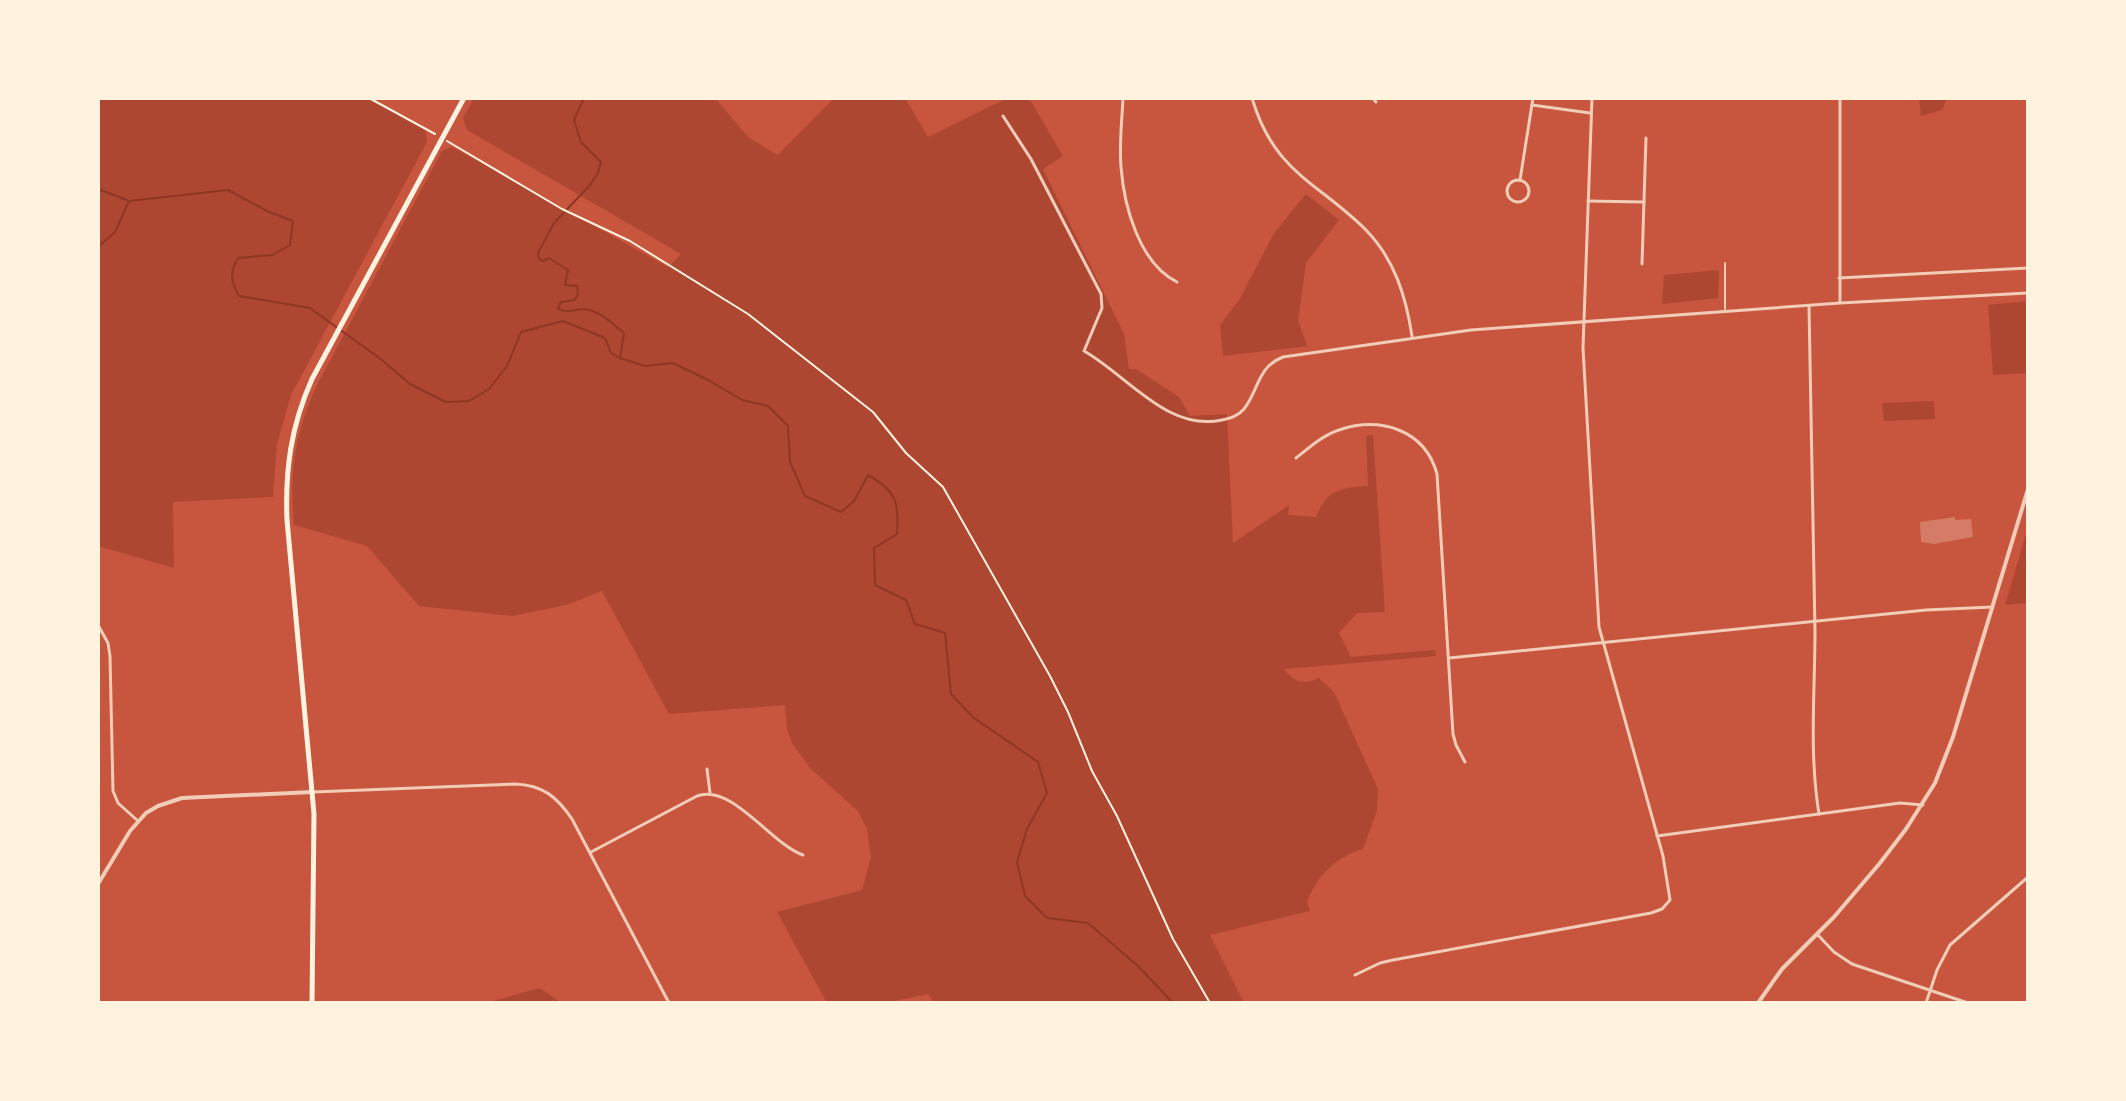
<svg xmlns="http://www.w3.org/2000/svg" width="2126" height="1101" viewBox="0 0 2126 1101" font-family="Barlow,sans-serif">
  <rect width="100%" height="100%" fill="#c8553d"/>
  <g fill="#ae4732">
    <path d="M98,98H369L425,129L427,142L291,395L277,444L273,497L173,502L174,568L98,546Z"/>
    <path d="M474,98H715L748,137L778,155L834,98H905L928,137L1007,98H1029L1063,156L1043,169L1124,334L1129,369H1136L1179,397L1190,416L1227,414L1233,543L1289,505L1288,515L1316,517C1327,489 1341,488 1368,486L1366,436L1373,435L1385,612L1357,613L1339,633L1351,657L1435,650L1436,656L1284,669C1295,683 1304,685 1319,678L1334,692L1378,789L1377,811L1363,849C1337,856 1316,877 1307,902L1310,911L1210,935L1244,1003H934L928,994L886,1003H827L777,912L862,890L871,857L867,829L858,811L810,768L792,743L787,729L785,705L669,714L602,591L566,605L512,616L419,606L367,546L294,525C289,470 295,434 317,385L442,151L451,147L456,149L668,267L681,254L467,130L463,118Z"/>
    <path d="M1919,98H1947L1942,110L1921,116Z"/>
    <path d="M1306,194L1339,220L1306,263L1298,320L1307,346L1223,356L1220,325L1239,300L1274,233Z"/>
    <path d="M1719,270L1718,298L1662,304L1664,275Z"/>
    <path d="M2028,301V373L1993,375L1988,305Z"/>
    <path d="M1934,401L1935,419L1884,421L1882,403Z"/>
    <path d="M2028,527V603L2005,605Z"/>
    <path d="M540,988L561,1003H489L493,1001Z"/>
  </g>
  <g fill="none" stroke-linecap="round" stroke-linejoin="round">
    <g stroke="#8f3625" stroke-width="2">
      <path d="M584,98L574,120L581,142L601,162L598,173L590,185L554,223L538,253L539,259L543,261L549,258L568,270L565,285L577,286L578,294L575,300L561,302L558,309C573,314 572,309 584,309C599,310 613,324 624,333L620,358"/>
      <path d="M98,189L127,200"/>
      <path d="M98,247L115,232L129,201L228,190L269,212L293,221L290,245L272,255L238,258C229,273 231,282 239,296L310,308L382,360L410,384L446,402L469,401L489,389L507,366L521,332L563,321L605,338L611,353L620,358L645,366L673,363L710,381L742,400L768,406L788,426L790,462L805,496L841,512L854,501L868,475C897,491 899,503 897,534L874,548L875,585L906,600L915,624L945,633L951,694L974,718L1038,762L1047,793L1027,829L1017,862L1025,896L1047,918L1088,923L1138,966L1173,1003"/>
    </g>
  </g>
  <path fill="#d67c66" d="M1955,517V520L1971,519L1973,537L1934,544L1921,542L1920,522Z"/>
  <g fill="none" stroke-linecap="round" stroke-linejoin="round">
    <g stroke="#fff3e0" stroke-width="2">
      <path d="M369,98L435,134"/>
      <path d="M447,141L562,209L630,241L748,314L873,412L906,453L943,487L1050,676L1068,712L1092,771L1117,816L1173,939L1210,1003"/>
    </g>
    <path stroke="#f1ccb7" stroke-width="2" d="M1725,309V263"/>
    <g stroke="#f1ccb7" stroke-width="3">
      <path d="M1123,98C1122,121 1119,144 1121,167C1124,206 1139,263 1177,282"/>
      <path d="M1252,98C1274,173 1318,182 1366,230C1395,260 1406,297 1412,336"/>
      <path d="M1373,98L1376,102"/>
      <path d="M1840,98V302"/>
      <path d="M1532,105L1590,113"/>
      <path d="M1003,116L1031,159L1101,294L1102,308L1084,351C1127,375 1167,432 1222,420C1231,418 1238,416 1244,409C1259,390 1257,367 1283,357L1471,330L1840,303L2028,293"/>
      <path d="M1520,180L1533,98"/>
      <circle cx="1518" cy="191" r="11"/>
      <path d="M1588,201L1644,202"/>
      <path d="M1642,264L1646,138"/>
      <path d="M1839,278L2028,268"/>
      <path d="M1809,306C1811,414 1813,523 1815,631C1815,692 1809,753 1819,814"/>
      <path d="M1296,458C1309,448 1323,435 1339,430C1381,416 1425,430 1437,474L1453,734L1456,745L1465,762"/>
      <path d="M98,625L108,643L110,656L113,791L118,803L138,821"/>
      <path d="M1449,658L1926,610L1992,607"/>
      <path d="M707,769L710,793"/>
      <path d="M313,792L515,784C543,785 557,797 572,819L669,1003"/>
      <path d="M1657,836L1900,803L1923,805"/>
      <path d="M591,852L697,796C732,783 771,844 803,855"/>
      <path d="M1817,934L1834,952L1852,964L1968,1003"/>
      <path d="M1355,975L1380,963L1393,960L1651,913L1662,909L1670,900L1663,856L1599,627L1583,348L1592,98"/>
      <path d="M1926,1003L1937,970L1950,945L2028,877"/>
    </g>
    <g stroke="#f1ccb7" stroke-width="4">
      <path d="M98,884L130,831L146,813L158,806L182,798L313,792"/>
      <path d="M1758,1003L1782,969L1834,917L1880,863L1906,829L1935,783L1953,737L2028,489"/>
    </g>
    <path stroke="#fff3e0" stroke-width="5" d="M312,1003L314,814L287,520C285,469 291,426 312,379L464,98"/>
  </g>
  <rect width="2126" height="1101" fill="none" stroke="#fff3e0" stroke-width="200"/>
</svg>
